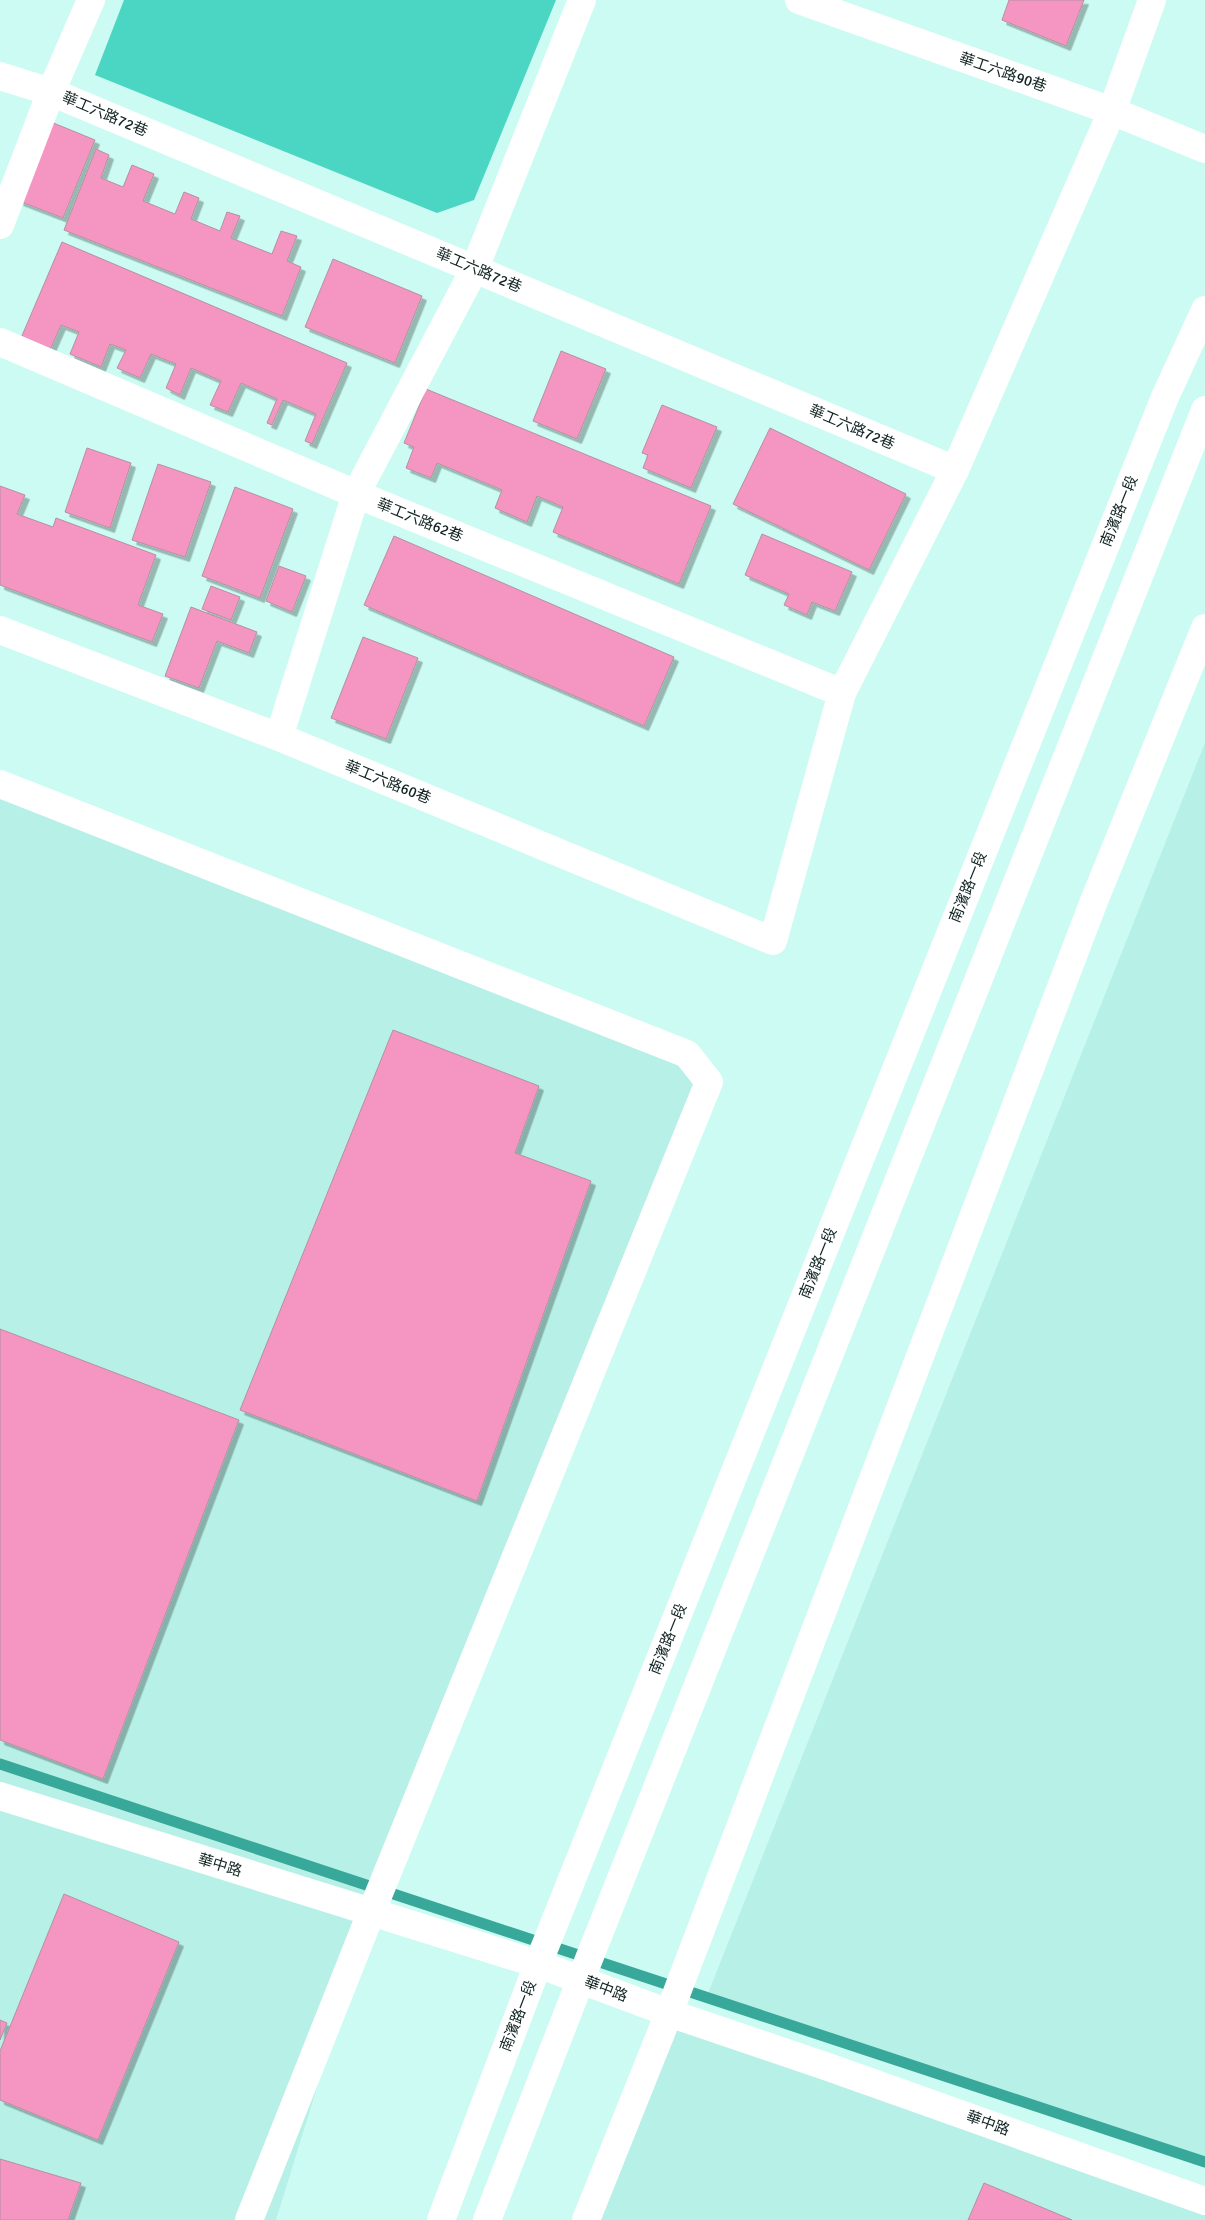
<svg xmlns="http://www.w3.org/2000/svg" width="1205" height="2220" viewBox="0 0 1205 2220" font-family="Signika,'Noto Sans TC',sans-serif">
  <defs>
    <filter id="shadow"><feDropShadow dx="4.5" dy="4.5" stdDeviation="0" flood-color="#0004"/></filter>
  </defs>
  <rect width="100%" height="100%" fill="#cbfbf2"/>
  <g fill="#b7f0e6">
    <path d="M1205,743V2159L707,1996Z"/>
    <path d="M0,784L687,1054L709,1082L371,1913L276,2220H0Z"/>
    <path d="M670,2022L1205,2209V2220H592Z"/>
  </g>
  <path fill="#4bd5c3" d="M124,0H556L474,200L437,213L95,75Z"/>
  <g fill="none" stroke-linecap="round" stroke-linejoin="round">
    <path stroke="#38a89a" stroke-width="11" d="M0,1764L1205,2162"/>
  </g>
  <g fill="#f595c1" stroke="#b590a0" filter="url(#shadow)">
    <path d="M1009,0H1084L1066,46L1002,20Z"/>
    <path d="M51,122L95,140L63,218L19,201Z"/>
    <path d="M96,149L109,155L101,178L123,187L132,165L154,174L143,201L175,214L184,192L199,198L191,219L220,231L227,212L240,216L231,238L272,254L281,231L297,236L287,261L301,267L282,316L64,230Z"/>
    <path d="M62,242L347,363L312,444L305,441L316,414L283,400L272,425L267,423L277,399L241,383L228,412L210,405L221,381L191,368L180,395L166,388L176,364L151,354L140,378L117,368L126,350L110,344L101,367L70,354L79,332L61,325L50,350L21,338Z"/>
    <path d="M333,259L422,296L395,363L305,327Z"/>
    <path d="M561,351L606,369L577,439L533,421Z"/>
    <path d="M426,389L711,506L679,584L553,532L563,507L537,496L527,522L495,508L502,490L437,463L431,478L406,468L414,447L404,443Z"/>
    <path d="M662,405L717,427L691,488L643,468L648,455L642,453Z"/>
    <path d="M770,428L906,494L869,570L733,504Z"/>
    <path d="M87,448L131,463L110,528L65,512Z"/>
    <path d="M158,464L211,482L185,557L132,540Z"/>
    <path d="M0,486L25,495L17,514L53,527L56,518L156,555L138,605L163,614L152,642L0,585Z"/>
    <path d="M235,487L293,509L260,598L202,576Z"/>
    <path d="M762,534L852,572L835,611L812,602L807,615L784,605L789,594L745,575Z"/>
    <path d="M394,536L674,657L644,726L364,605Z"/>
    <path d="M279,566L306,576L292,612L266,601Z"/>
    <path d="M211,586L240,597L231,620L202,609Z"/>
    <path d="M191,607L257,632L249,653L217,641L199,688L165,676Z"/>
    <path d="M363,637L418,658L386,739L331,718Z"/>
    <path d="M393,1030L539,1086L515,1153L591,1181L477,1501L240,1410Z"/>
    <path d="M0,1329L239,1420L103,1779L0,1740Z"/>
    <path d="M64,1894L179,1942L98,2140L0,2100V2051Z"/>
    <path d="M0,2020L7,2023L0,2040Z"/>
    <path d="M0,2159L81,2183L68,2220H0Z"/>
    <path d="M984,2183L1072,2220H968Z"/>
  </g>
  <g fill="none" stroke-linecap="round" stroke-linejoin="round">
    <g stroke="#fff" stroke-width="28">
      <path d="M799,0L1112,111L1205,149"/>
      <path d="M0,76L51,92L955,470"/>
      <path d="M0,225L51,92L91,0"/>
      <path d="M0,342L356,494L842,693"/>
      <path d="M0,630L279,737L773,941L842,693L955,470L1112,111L1152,0"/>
      <path d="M279,737L356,494L475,268L582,0"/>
      <path d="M0,784L687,1054L709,1082L371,1913L249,2220"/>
      <path d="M0,1796L538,1964L669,2013L831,2068L1205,2201"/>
      <path d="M586,2220L669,2013L1094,901L1205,628"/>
    </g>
    <g stroke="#fff" stroke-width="28">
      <path d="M441,2220L538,1964L1165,397L1205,310"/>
      <path d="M487,2220L581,1979L1205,410"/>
    </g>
  </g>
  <g text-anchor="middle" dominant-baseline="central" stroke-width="5" stroke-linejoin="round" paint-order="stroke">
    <g font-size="15" fill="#112321" stroke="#fff">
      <text transform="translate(1003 72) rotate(19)">華工六路90巷</text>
      <text transform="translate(105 114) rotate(23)">華工六路72巷</text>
      <text transform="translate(479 270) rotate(23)">華工六路72巷</text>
      <text transform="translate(852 427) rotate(23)">華工六路72巷</text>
      <text transform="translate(1119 511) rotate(-68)">南濱路一段</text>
      <text transform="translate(420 520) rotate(22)">華工六路62巷</text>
      <text transform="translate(388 782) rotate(22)">華工六路60巷</text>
      <text transform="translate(968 887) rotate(-68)">南濱路一段</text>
      <text transform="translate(818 1263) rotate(-68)">南濱路一段</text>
      <text transform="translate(668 1639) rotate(-68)">南濱路一段</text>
      <text transform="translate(220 1865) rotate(17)">華中路</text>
      <text transform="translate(606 1989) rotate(21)">華中路</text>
      <text transform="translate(518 2016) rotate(-69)">南濱路一段</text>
      <text transform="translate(988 2123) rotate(20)">華中路</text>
    </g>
  </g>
</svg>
